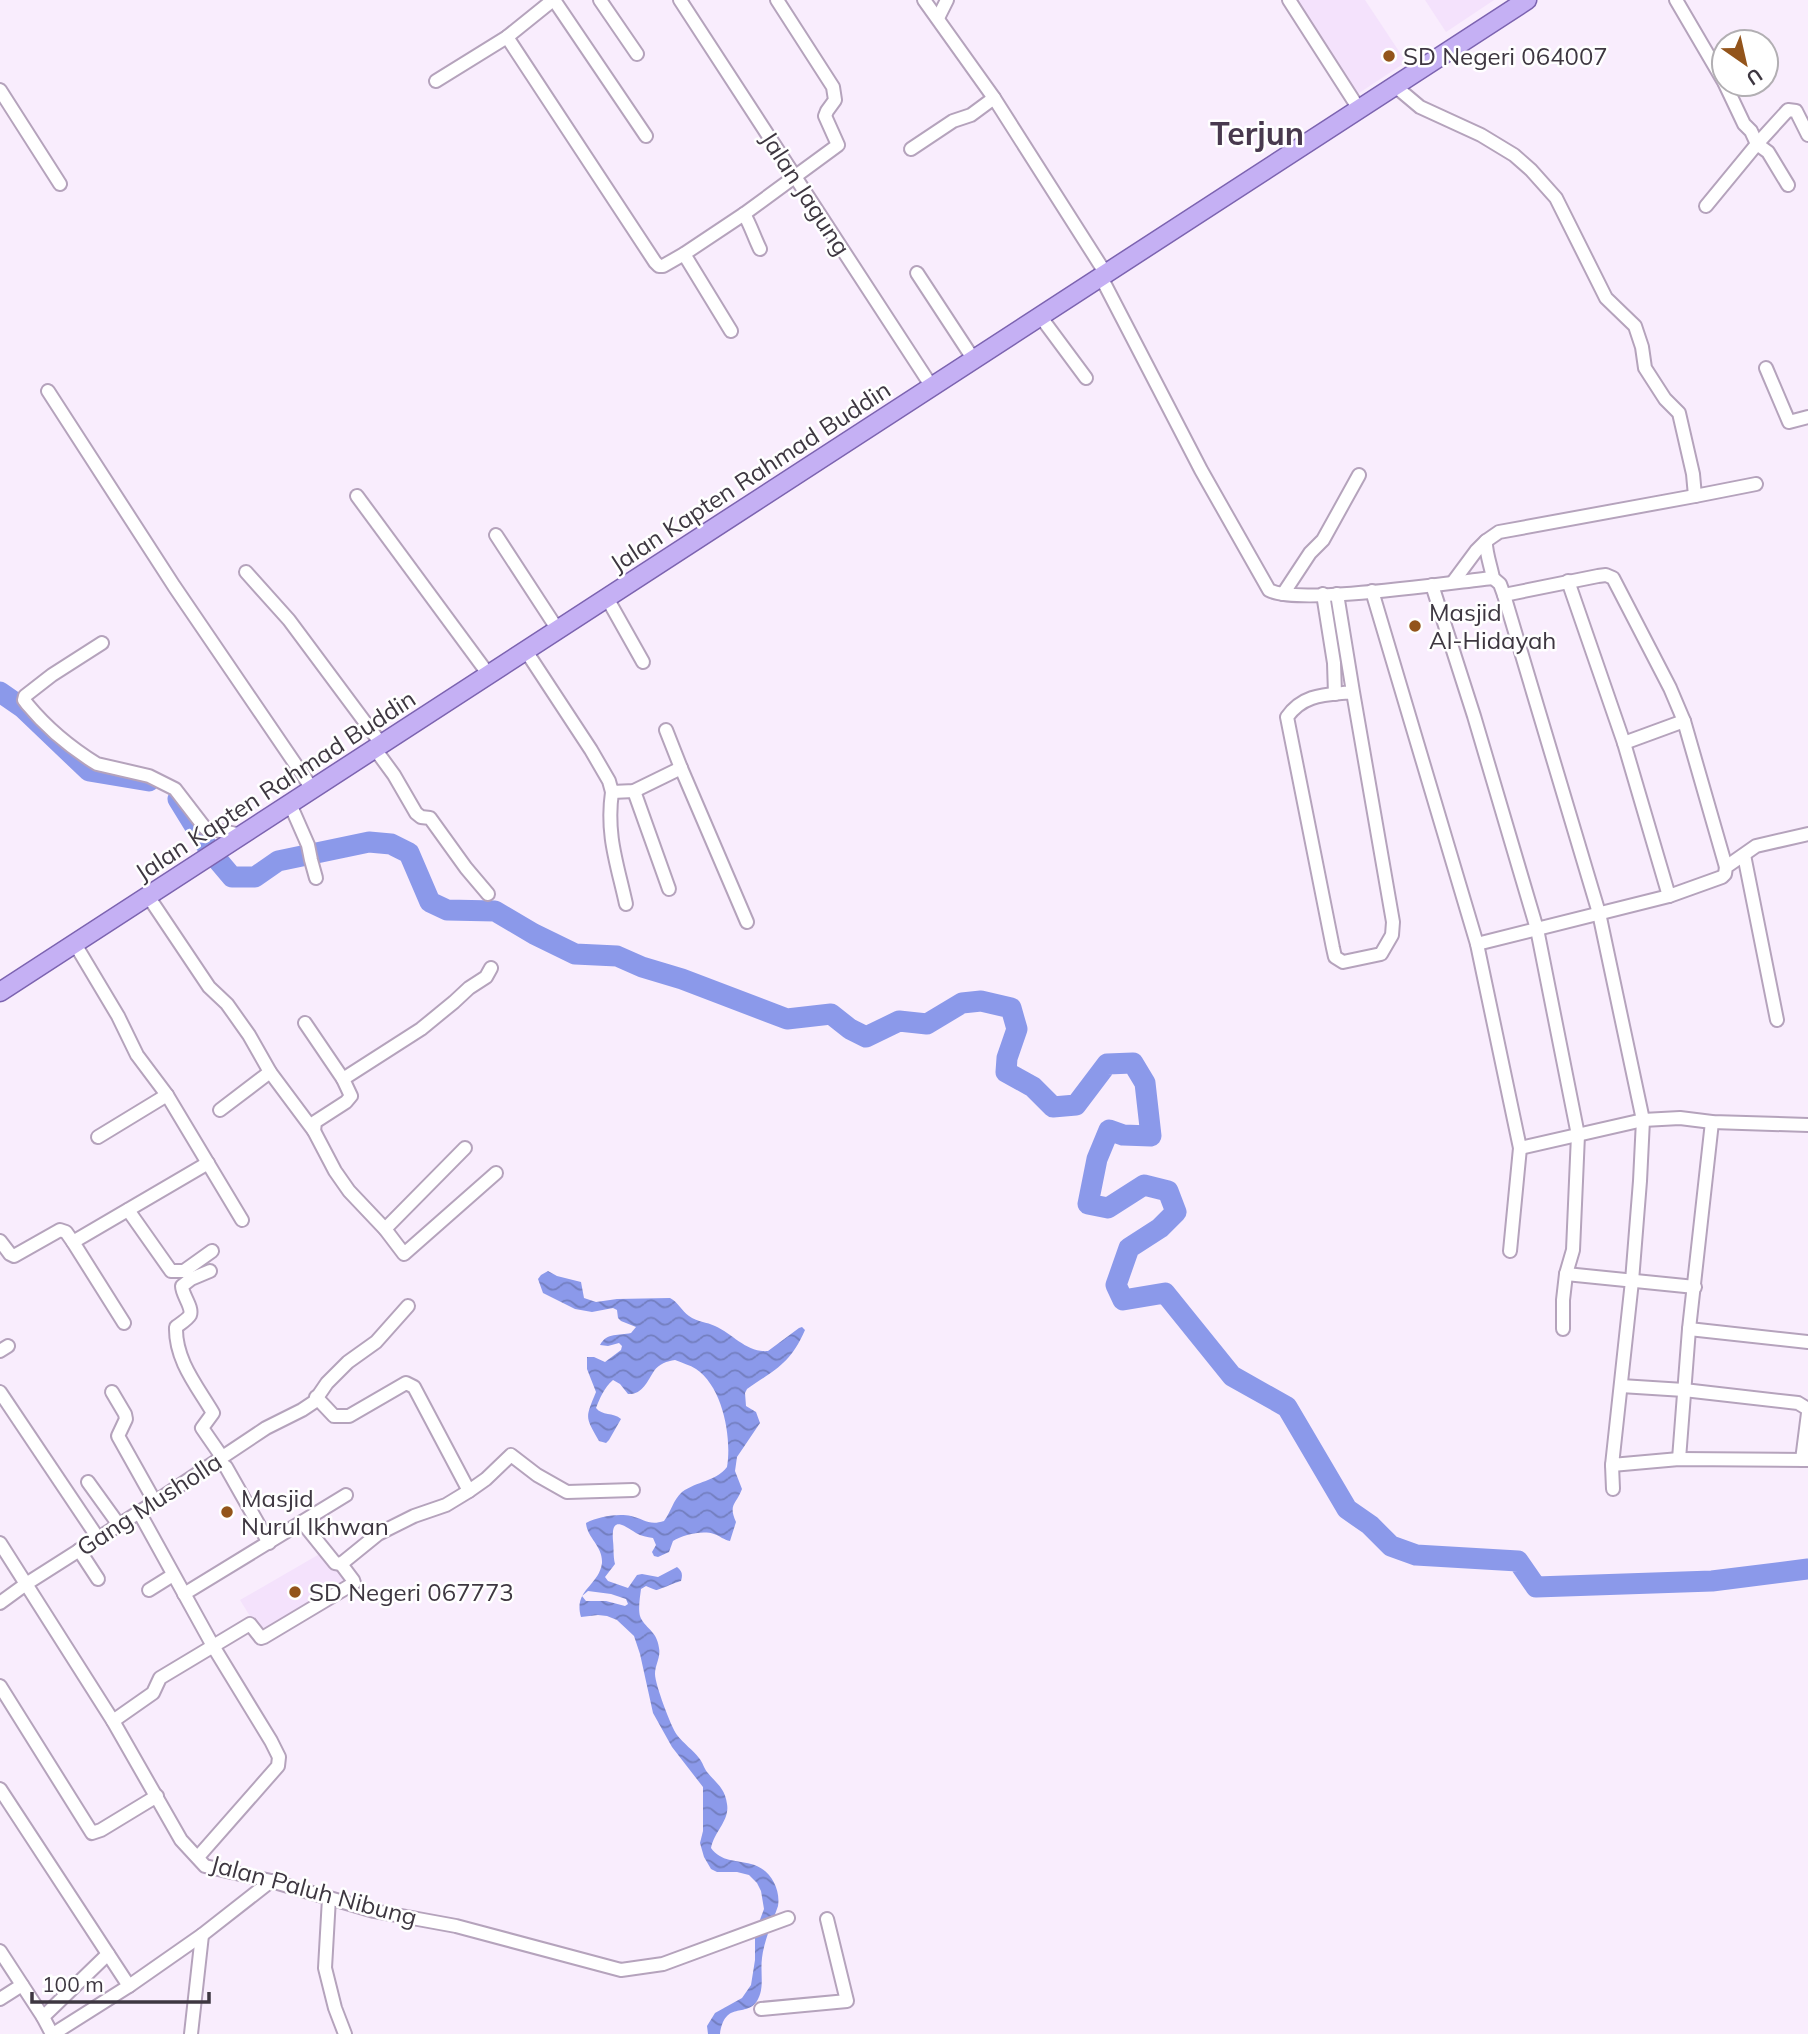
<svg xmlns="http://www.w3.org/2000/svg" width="1808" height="2034" viewBox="0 0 1808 2034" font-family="Mulish,sans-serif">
  <defs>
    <pattern id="water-waves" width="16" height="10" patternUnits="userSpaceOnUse" patternTransform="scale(1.75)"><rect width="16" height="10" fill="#8b99ea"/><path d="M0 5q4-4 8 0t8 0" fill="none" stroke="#737ebf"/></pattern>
  </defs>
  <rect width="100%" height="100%" fill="#f9edfd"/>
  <g fill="#f4e2fc">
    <path d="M1295,0H1365L1406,62L1356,95Z"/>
    <path d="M1425,0H1494L1446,32Z"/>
    <path d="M323,1552L351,1580L261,1634L240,1600Z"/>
  </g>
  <path fill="url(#water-waves)" fill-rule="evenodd" d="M548,1271L557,1276L581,1282L584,1298L596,1302L617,1299L670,1298C678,1302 682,1311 689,1316C697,1322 707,1322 715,1326C733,1334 747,1353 768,1351L799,1328L802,1327L805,1330C790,1364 776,1369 747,1389L745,1393L746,1406L756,1412L760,1423L737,1457L735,1471L742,1489C736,1505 728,1504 736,1522L730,1541C724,1540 720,1536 714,1534C702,1530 683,1535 673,1541L669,1552L658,1557L654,1556L652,1552L656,1545L653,1538C647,1537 641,1536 636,1533C622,1524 611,1516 613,1541C614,1549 613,1556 615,1564L605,1577L608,1581L628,1588L637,1575L642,1574L658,1577L677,1567C682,1571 683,1574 681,1581C676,1582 659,1590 656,1590C652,1589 649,1587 646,1586L641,1589C640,1597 638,1609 640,1616C644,1628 657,1630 659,1648C661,1657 655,1665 655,1674C655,1684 671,1727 677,1735C684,1744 693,1750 699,1758C703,1763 704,1768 707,1772C716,1783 725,1788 727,1804C730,1820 714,1832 711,1848C721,1862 736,1860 751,1864C769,1868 781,1888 778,1906C772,1923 764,1941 762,1958C760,1973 765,1988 757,2001C746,2018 725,2000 720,2034H708L707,2026L715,2013L742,1998L751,1985L755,1960V1933L764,1909L761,1891L757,1883L749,1875L737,1872H717L711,1869L704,1857L700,1843L703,1831V1787L672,1747L653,1713L640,1654L634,1636L617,1620L607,1616L598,1615L581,1617C573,1590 599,1586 602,1563C603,1546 587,1538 586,1523C597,1517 618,1513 631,1516C644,1519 649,1526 664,1521C671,1512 673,1500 682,1492C697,1481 715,1482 727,1467C732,1438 723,1387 696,1369C690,1365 682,1363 675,1360C667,1361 659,1364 654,1371C647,1382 642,1395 628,1394L620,1384L613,1380C604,1388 600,1398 596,1408C602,1416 613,1412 621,1419L609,1440L606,1443L599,1441C585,1416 585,1419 596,1392L587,1369V1357H594L605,1362L621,1350L622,1346L619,1343L608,1346L600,1345C607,1332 619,1336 631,1333L636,1327L621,1321L618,1318L617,1310L613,1308L592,1312L575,1309L543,1293L538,1279L541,1275ZM588,1591L611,1594L626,1599L628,1604L625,1606L606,1601H586L582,1596Z"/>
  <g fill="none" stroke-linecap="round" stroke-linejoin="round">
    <g stroke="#8b99ea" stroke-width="21">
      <path d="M0,692L23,708L89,771L149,781"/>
      <path d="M178,799L210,851L232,877H255L278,861L369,842L391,844L409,853L430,902L447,910L495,911L534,934L575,954L617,956L642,967L682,979L787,1019L831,1014L850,1029L866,1037L899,1021L927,1024L962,1003L981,1001L1011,1008L1017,1029L1007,1058L1006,1072L1033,1087L1053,1107L1076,1105L1107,1064L1133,1063L1145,1083L1151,1136L1123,1135L1109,1130L1097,1159L1088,1204L1108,1208L1144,1185L1168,1191L1176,1212L1160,1228L1129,1248L1116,1285L1123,1300L1165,1293L1232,1376L1287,1407L1347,1509L1370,1525L1391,1546L1416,1555L1518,1561L1536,1587L1712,1581L1808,1569"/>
    </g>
    <defs>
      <g id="minor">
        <path d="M554,0L646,136"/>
        <path d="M600,0L637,54"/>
        <path d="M680,0L932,387"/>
        <path d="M924,0L994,98L1106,274"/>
        <path d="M1289,0L1359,109"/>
        <path d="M1676,0L1724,82"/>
        <path d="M938,18L947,0"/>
        <path d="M507,37L655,262L659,266H663L684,254L744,214L838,145L825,116L827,111L835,100L833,87L777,0"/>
        <path d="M436,81L507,37L553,0"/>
        <path d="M1725,84L1744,124L1751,131L1757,144L1768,152L1788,185"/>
        <path d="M1395,86L1420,107L1481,135L1514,155L1531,170L1556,198L1606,298L1635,326L1642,347L1645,368L1665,399L1679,413L1693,474L1695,496L1756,484"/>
        <path d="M0,90L60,184"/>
        <path d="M911,149L953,121L971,115L994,98"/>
        <path d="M1706,206L1757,144L1788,110L1796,111L1808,135"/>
        <path d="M744,214C751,226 754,237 760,249"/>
        <path d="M684,254L731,331"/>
        <path d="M917,273L974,360"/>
        <path d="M1101,277L1201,470L1269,590C1296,606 1454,582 1493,578"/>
        <path d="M1040,316L1086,378"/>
        <path d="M1766,368L1789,422L1808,417"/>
        <path d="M48,391L174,586L313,790"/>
        <path d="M357,496L489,675"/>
        <path d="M1695,496L1499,532L1486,541C1485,550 1491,567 1493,578L1500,584L1504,595L1599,913L1643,1120L1640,1181L1632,1281L1612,1465L1679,1459L1808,1460"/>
        <path d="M496,535L558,630"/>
        <path d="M246,572L289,620L382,745"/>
        <path d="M1568,581L1624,743L1669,896"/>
        <path d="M1453,582L1476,551L1486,541"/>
        <path d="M1432,585L1474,716L1537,929L1578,1135L1573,1250L1566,1274L1563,1300V1329"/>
        <path d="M1372,591L1477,944L1520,1148L1510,1251"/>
        <path d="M1283,594L1310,553L1323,540L1359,475"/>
        <path d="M1323,594L1334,663L1335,694"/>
        <path d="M1337,594L1353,692L1393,922L1392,935L1381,954L1343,962L1335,957L1333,948L1287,717C1304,693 1327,695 1353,692"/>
        <path d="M1504,595L1598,576L1606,575L1613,578L1670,688L1684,721L1726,867"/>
        <path d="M607,598L643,662"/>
        <path d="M102,643L52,675L25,696L24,700L27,704C46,727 71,748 97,764L149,776L175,789L205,828L242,835"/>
        <path d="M526,651L591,750L609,781L612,792L634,791L681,768L747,922"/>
        <path d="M666,730L681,768"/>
        <path d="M1624,743L1684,721"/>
        <path d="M375,749L394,775L416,813L421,817L430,818L466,868L488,894"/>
        <path d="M634,791L669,889"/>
        <path d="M612,792C606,835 617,863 626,904"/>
        <path d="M290,804L308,845L311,860L316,878"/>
        <path d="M1744,855L1777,1020"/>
        <path d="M148,896L209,987L227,1004L249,1035L270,1072L314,1131L335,1171L349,1191L385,1229L404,1254L496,1173"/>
        <path d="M75,944L118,1016L137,1055L167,1095L242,1220"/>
        <path d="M1477,944L1669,896L1722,877L1725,874L1726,867L1756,846L1808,834"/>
        <path d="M305,1023L343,1079"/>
        <path d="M220,1110L270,1072"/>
        <path d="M314,1131L315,1122L346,1102L351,1096L343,1079L421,1029L454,1002L469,988L486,977L491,968"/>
        <path d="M98,1137L167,1095"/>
        <path d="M1520,1148L1643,1120L1680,1118L1712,1122L1808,1125"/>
        <path d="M128,1210L171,1271H184L212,1251"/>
        <path d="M385,1229L465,1148"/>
        <path d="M0,1241L10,1254L14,1256L60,1230L66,1232L73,1242"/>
        <path d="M210,1271L191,1279L182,1286C182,1295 193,1307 190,1315C188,1319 180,1324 176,1327C175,1360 197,1386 213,1413L202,1428L222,1457"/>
        <path d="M1566,1274L1695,1287"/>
        <path d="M124,1323L73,1242L208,1163"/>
        <path d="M1689,1329L1808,1342"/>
        <path d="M0,1351L8,1346"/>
        <path d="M1621,1386L1684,1390L1798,1403L1808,1409"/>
        <path d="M0,1392L98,1538"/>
        <path d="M112,1392L125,1414L126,1419L118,1436L155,1502"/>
        <path d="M316,1397L334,1416H349L406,1383L414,1387L469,1491"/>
        <path d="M1679,1459L1689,1329L1712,1122"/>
        <path d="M1802,1460L1808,1413"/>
        <path d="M217,1461L226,1467L269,1543"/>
        <path d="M1612,1465L1613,1489"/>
        <path d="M88,1482L119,1525"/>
        <path d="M139,1512L213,1646L271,1741L279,1757L278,1766L198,1857"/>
        <path d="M302,1522L335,1563L341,1564"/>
        <path d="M0,1543L113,1721L181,1840L205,1866L271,1881L374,1911L456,1926L621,1970L663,1964L788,1918"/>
        <path d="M79,1550L98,1579"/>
        <path d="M149,1590L173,1575"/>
        <path d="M184,1594L346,1495"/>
        <path d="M0,1603L26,1584L155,1502L266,1428L302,1410L314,1402L327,1383L348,1362L376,1342L408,1306"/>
        <path d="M0,1686L92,1833L101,1830L157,1796"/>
        <path d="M113,1721L153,1693L160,1678L250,1624L261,1638L264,1637L351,1585L354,1583L353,1580L341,1564L378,1534L414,1516L446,1505L469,1491L486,1479L511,1455L537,1475L567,1492L633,1490"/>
        <path d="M0,1789L129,1986"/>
        <path d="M329,1898L325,1968L335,2008L345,2034"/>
        <path d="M0,1951L43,2017L52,2034"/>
        <path d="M0,1999L22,1985"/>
        <path d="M761,2009L847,2001L827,1919"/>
        <path d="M43,2017L108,1954"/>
        <path d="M53,2034L129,1986L202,1935L271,1881"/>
        <path d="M191,2034L202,1935"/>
      </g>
      <path id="primary" d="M0,992L1527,0"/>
    </defs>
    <use href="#minor" stroke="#b5a3bc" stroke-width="16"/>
    <use href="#primary" stroke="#7c63b0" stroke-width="21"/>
    <use href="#minor" stroke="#fff" stroke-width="12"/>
    <use href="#primary" stroke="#c5b0f4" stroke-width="18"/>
  </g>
  <g fill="#93541b" stroke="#fff" stroke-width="2.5">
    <circle cx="1389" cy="56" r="7"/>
    <circle cx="1415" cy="626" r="7"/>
    <circle cx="227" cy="1512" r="7"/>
    <circle cx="295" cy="1592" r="7"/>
  </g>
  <g text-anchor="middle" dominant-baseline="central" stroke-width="5" stroke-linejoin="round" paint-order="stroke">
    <g font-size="24" fill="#3e3741" stroke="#fff" text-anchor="start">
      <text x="1403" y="56">SD Negeri 064007</text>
      <text x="1429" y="612">Masjid<tspan x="1429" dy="28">Al-Hidayah</tspan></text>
      <text x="241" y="1498">Masjid<tspan x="241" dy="28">Nurul Ikhwan</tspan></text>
      <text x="309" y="1592">SD Negeri 067773</text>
    </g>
    <g font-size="24" fill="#3e3741" stroke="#fff">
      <text transform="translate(806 193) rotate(57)">Jalan Jagung</text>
      <text transform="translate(750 476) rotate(-33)">Jalan Kapten Rahmad Buddin</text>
      <text transform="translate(275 785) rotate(-33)">Jalan Kapten Rahmad Buddin</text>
      <text transform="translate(149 1504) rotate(-33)">Gang Musholla</text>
      <text transform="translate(314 1890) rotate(15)">Jalan Paluh Nibung</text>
    </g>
    <g font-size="32" font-weight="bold" fill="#48394e" stroke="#fff">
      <text x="1257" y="133">Terjun</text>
    </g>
  </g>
  <g transform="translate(1745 63) rotate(146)"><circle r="33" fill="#ffffff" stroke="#b2afb3" stroke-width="2"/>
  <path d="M0-5L12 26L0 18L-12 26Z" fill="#93541b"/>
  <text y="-10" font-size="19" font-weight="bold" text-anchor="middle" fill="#3e3741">U</text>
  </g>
  <path d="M32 1992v10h177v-10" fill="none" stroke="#3e3741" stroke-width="3.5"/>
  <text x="42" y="1992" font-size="21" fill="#3e3741" stroke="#ffffff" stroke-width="5" paint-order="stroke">100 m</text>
</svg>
